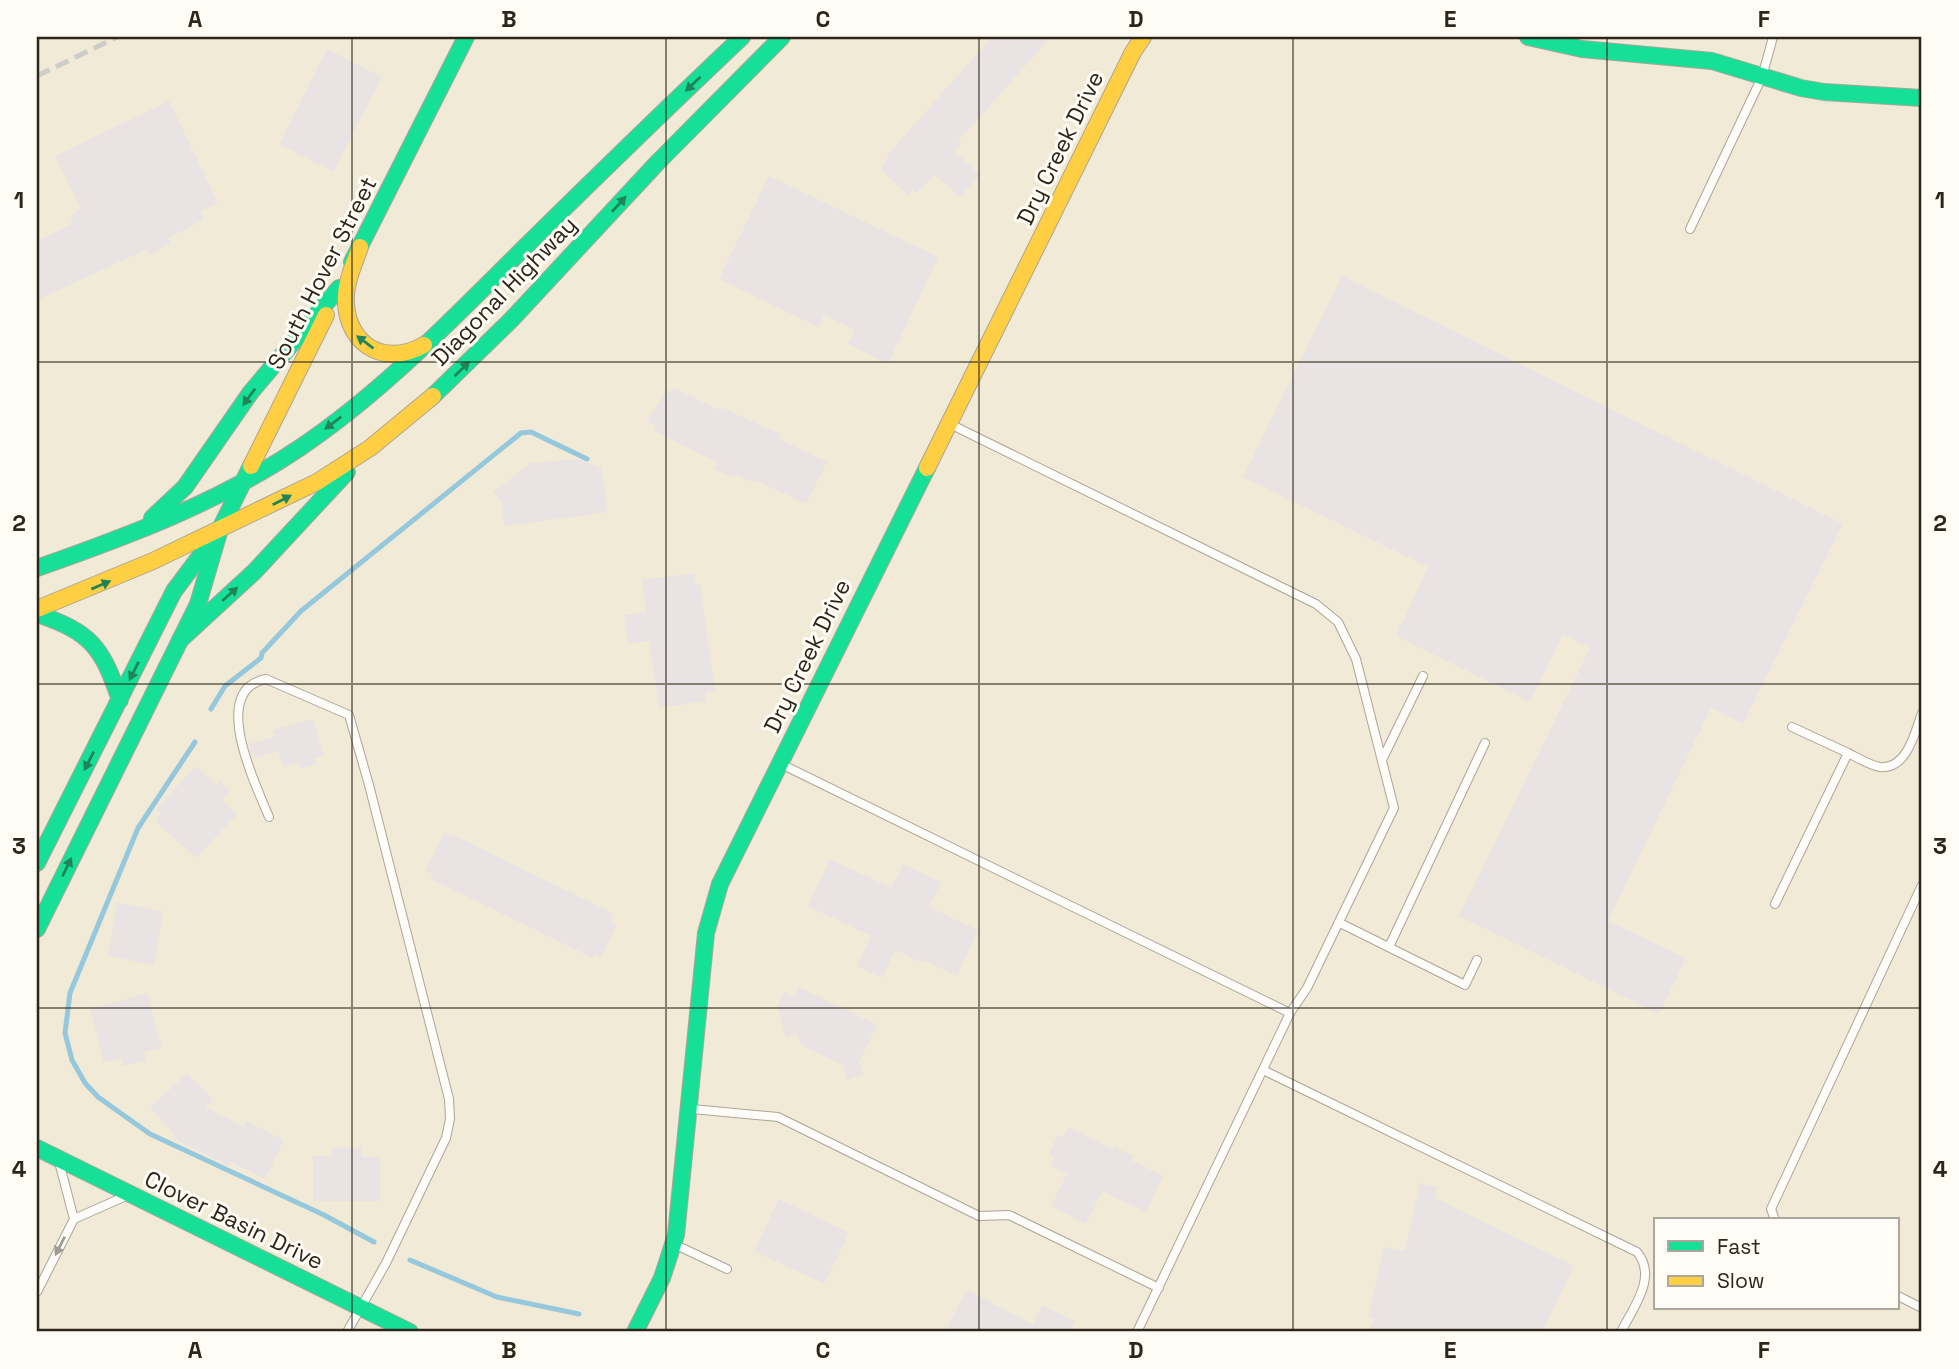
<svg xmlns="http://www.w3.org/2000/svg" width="1959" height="1369" viewBox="0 0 1959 1369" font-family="'Space Grotesk',sans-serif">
  <rect width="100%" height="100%" fill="#f1ead7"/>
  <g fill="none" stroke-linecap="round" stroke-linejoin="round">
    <g stroke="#95c8dc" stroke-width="5">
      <path d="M211,709L225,686L261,658L262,653L301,611L521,433L531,432L587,459"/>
      <path d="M195,742L138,828L70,993L65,1033L72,1060L85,1083L98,1097L150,1134L324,1215L374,1242"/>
      <path d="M410,1260L497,1297L579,1314"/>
    </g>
  </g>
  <g fill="#e9e4e3">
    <path d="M992,37H1051L958,141L961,144L954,151L980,175L960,197L935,175L916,193L913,190L908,195L881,170L890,152Z"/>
    <path d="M327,49L382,77L333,172L279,144Z"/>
    <path d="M169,101L218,203L201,211L203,220L168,238L171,244L148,255L147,249L37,300V241L74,223L70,217L81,208L55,156Z"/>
    <path d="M769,176L938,257L888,364L847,344L855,330L824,315L818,327L719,279Z"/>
    <path d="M1342,276L1843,524L1743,724L1711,708L1608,921L1686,958L1659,1014L1459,916L1590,648L1563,635L1530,702L1396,636L1428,567L1243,477Z"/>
    <path d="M674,388L719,410L721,407L764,427L781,435L779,439L827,462L806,504L756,480L755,483L736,475L734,478L714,469L717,462L654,431L656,426L647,422L666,390L672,392Z"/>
    <path d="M578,459L601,468L608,512L504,526L502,501L493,492L531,463Z"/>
    <path d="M694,573L696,584H700L715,691L705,692L706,701L659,708L649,641L628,643L624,615L646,612L642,580Z"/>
    <path d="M313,719L324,756L314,758L316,764L300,769L299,763L283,767L278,751L254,758L250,744L275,737L273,730Z"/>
    <path d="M196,766L216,785L220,781L230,791L222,800L237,814L196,858L155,821L161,814L156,809Z"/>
    <path d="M444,834L450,837L452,834L614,914L611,921L617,924L601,957L595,954L593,958L431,879L433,875L425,871Z"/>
    <path d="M830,859L891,888L903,864L941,882L929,907L978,930L957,976L924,960L923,963L895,950L882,978L857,966L871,936L808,906Z"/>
    <path d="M117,903L163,911L154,965L108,956Z"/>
    <path d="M799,987L877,1025L859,1062L863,1075L847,1080L843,1065L801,1045L797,1034L786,1037L777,1007L785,991L794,996Z"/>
    <path d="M147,993L162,1048L144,1052L146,1060L123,1066L121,1058L104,1062L90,1009Z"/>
    <path d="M187,1073L213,1099L205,1107L244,1127L246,1121L284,1140L265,1179L231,1162L229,1166L173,1138L175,1135L150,1108Z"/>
    <path d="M1068,1127L1114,1150L1115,1147L1133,1156L1131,1160L1163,1176L1146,1212L1102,1191L1086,1224L1051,1206L1067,1174L1051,1166L1055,1157L1049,1154L1058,1135L1063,1137Z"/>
    <path d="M361,1147V1157H380V1201H313V1156H331V1148Z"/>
    <path d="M1420,1183L1437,1187L1435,1198L1574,1266L1542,1332H1369L1374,1320L1368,1317L1384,1247L1405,1251Z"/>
    <path d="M779,1199L849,1233L824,1284L754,1251Z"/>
    <path d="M966,1290L1033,1324L1042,1305L1075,1321L1069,1332H945Z"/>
  </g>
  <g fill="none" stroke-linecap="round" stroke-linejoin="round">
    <defs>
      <g id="lane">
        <path d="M1690,229L1762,77L1773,37"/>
        <path d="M950,424L1316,604L1338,622L1356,659L1394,808L1307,988L1290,1013L1137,1332"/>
        <path d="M1848,753C1858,758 1869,765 1880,767C1907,770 1915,732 1922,713"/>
        <path d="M1382,760L1423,676"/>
        <path d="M783,765L1290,1013"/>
        <path d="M269,817C257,787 208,690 266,679L349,715L369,785L449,1099L450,1119L446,1138L386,1263L347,1332"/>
        <path d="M1775,904L1848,753L1792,727"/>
        <path d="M1340,923L1465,985L1477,960"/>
        <path d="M1389,947L1485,743"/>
        <path d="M1263,1070L1637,1252C1658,1277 1633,1308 1621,1332"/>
        <path d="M692,1109L778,1117L979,1216L1009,1215L1159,1288"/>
        <path d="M74,1219L126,1196"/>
        <path d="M1775,1220L1771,1209L1922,885"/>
        <path d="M676,1245L727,1269"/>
        <path d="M37,1292L74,1219L59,1162"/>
        <path d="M1898,1296L1922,1308"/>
      </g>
      <g id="fast">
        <path d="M1528,37L1582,49L1712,61L1801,88L1824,92L1922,98"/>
        <path d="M352,262L466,37"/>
        <path d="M433,396L511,320L658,162L782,37"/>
        <path d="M152,518L185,487L251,392L339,288"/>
        <path d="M37,568C128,536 220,502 301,447C384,391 454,317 525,247C597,176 669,106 742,37"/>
        <path d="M37,614C91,632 102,647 120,700"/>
        <path d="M180,640L254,572L347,472"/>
        <path d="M37,863L174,591L210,543"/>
        <path d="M37,929L198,604L220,529L251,466"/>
        <path d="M37,1148L410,1332"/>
        <path d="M635,1332L662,1278L676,1235L706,933L720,884L927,468"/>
      </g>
      <g id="slow">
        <path d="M360,247C355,262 347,278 346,294C343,341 381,369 424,345"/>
        <path d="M251,466L326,315"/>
        <path d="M927,468L1133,52L1143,37"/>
        <path d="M37,609L153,561L317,482L370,448L433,396"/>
      </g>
    </defs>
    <use href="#lane" stroke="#aba597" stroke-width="10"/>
    <use href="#fast" stroke="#aba597" stroke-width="18"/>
    <use href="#slow" stroke="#aba597" stroke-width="18"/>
    <use href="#lane" stroke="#fdfcf9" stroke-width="8"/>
    <use href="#fast" stroke="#16e098" stroke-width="16"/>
    <use href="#slow" stroke="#ffcf43" stroke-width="16"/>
    <path stroke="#cfcdc8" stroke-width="5" stroke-dasharray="14 7" stroke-linecap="butt" d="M37,76L117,37"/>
  </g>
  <defs><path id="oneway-solid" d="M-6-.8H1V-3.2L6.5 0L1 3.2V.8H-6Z" transform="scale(1.75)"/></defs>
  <g fill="#218459">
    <use href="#oneway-solid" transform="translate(693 84) rotate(136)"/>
    <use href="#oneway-solid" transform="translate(619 204) rotate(-48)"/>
    <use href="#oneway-solid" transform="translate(365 342) rotate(-143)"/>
    <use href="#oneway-solid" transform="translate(462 369) rotate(-44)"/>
    <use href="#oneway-solid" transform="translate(249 397) rotate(126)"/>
    <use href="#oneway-solid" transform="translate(333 423) rotate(143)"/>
    <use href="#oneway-solid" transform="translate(282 500) rotate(-27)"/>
    <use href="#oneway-solid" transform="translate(101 585) rotate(-23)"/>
    <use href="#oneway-solid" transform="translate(230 594) rotate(-42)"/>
    <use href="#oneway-solid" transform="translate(134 671) rotate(117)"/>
    <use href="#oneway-solid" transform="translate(89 761) rotate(117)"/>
    <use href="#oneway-solid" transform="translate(67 867) rotate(-64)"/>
  </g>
  <use fill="#9f9c95" href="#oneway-solid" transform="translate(60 1246) rotate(117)"/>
  <path fill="none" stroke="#2c271a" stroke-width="2" stroke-opacity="0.55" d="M352,37V1332M666,37V1332M979,37V1332M1293,37V1332M1607,37V1332M37,362H1922M37,684H1922M37,1008H1922"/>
  <g text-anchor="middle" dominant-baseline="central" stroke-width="6" stroke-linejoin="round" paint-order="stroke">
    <g font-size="23" fill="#2c271a" stroke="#fffcf5">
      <text transform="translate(1060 148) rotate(-64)">Dry Creek Drive</text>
      <text transform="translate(322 273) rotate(-63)">South Hover Street</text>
      <text transform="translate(504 291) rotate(-46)">Diagonal Highway</text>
      <text transform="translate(807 656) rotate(-64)">Dry Creek Drive</text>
      <text transform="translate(234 1220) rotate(26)">Clover Basin Drive</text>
    </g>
  </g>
  <rect width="1959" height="1369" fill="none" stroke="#fffcf5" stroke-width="77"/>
  <rect x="1654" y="1218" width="245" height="91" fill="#fffcf5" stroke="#aba79d" stroke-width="2"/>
  <rect x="1668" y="1241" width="35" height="10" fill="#16e098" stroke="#aba79d" stroke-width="2"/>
  <text x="1717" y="1254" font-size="21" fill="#2c271a">Fast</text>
  <rect x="1668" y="1276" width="35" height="10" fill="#ffcf43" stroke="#aba79d" stroke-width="2"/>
  <text x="1717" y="1288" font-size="21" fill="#2c271a">Slow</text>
  <rect x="38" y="38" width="1882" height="1292" fill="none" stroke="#2c271a" stroke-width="2.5"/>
  <g font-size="23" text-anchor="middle" font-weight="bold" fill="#2c271a">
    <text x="195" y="27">A</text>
    <text x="509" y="27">B</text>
    <text x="823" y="27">C</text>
    <text x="1136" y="27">D</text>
    <text x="1450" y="27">E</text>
    <text x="1764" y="27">F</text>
    <text x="19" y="208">1</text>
    <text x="1940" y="208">1</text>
    <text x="19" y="531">2</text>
    <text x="1940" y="531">2</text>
    <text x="19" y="854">3</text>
    <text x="1940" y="854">3</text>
    <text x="19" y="1177">4</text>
    <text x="1940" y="1177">4</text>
    <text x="195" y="1358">A</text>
    <text x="509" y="1358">B</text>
    <text x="823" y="1358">C</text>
    <text x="1136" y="1358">D</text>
    <text x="1450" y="1358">E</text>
    <text x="1764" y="1358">F</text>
  </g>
</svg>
